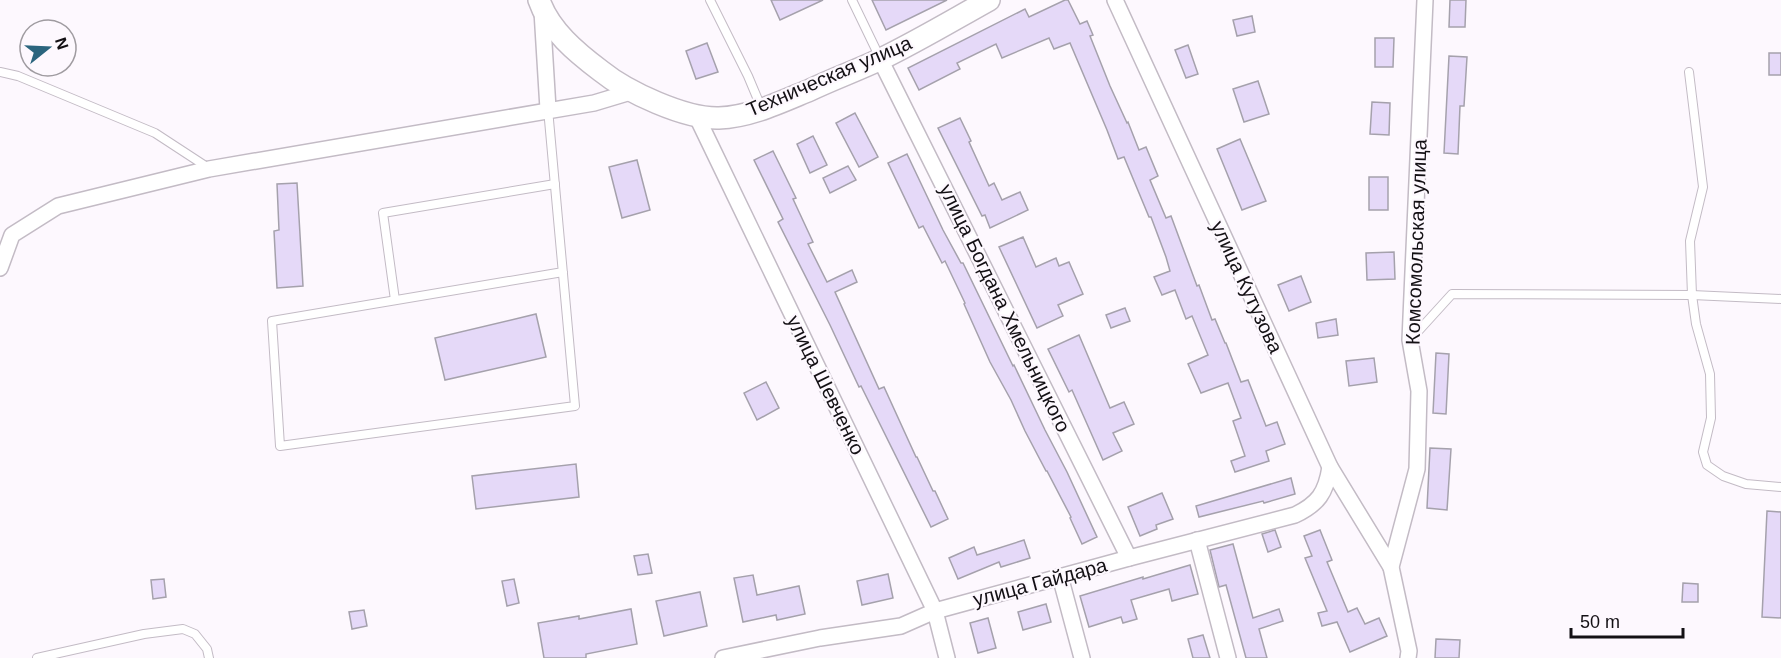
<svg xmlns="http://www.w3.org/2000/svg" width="1781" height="658" viewBox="0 0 1781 658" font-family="Arial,sans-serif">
  <rect width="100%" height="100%" fill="#fdf8fe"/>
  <g fill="#e5d9f8" stroke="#a5a1ac" stroke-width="1.5">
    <path d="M771,0H823L780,20Z"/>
    <path d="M872,0H947L886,30Z"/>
    <path d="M1065,0H1068L1080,24L1087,21L1093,35L1090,36L1110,86L1127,123L1128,122L1139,150L1146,147L1158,176L1150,180L1166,218L1171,216L1197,286L1199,285L1212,320L1215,319L1225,343H1226L1241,382L1248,380L1266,426L1277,422L1285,444L1266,451L1269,461L1235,472L1231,461L1245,456L1233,421L1241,418L1228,383L1201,393L1188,364L1208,355L1192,316L1186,319L1175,290L1162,295L1154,277L1170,271L1166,257L1151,217H1149L1124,157L1118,159L1107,130L1070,43L1054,49L1049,38L1002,58L996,44L957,63L960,69L919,90L908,68L1025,9L1029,17Z"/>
    <path d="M1450,0H1466L1465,27H1449Z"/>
    <path d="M1252,16L1255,32L1237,36L1233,20Z"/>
    <path d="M1375,38H1394L1393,67H1375Z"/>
    <path d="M707,43L718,72L696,79L686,51Z"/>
    <path d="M1188,45L1198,74L1186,78L1175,50Z"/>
    <rect x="1769" y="53" width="12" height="22"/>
    <path d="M1449,56L1467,57L1464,106H1460L1458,154L1444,153Z"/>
    <path d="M1258,81L1269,114L1244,122L1233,89Z"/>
    <path d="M1372,102L1390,103L1389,135L1370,134Z"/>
    <path d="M855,113L878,157L859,167L836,123Z"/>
    <path d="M960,118L971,141L969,142L989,186L994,183L1002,200L1020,192L1028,210L990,228L985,215L982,216L938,128Z"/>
    <path d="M813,136L827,165L810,173L797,144Z"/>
    <path d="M1240,139L1266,201L1242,210L1217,149Z"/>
    <path d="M773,151L796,198L793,199L813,242L808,244L827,282L852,270L857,282L835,292L879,389L884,387L916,457H917L933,491H935L948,519L931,527L861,386L859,387L830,325L778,222L783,219L754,160Z"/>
    <path d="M907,154L943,230L961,263H963L1013,366L1014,365L1045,430L1067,472L1097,537L1082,544L1070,518L1071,517L1047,471H1046L1025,431L1011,400L990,362L964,304L965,303L945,261L942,263L923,226L919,228L888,163Z"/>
    <path d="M637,160L650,210L622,218L609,167Z"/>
    <path d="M848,166L856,180L830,193L823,178Z"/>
    <rect x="1369" y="177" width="19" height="33"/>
    <path d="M297,183L303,286L277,288L274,231L279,230L277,184Z"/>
    <path d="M1023,237L1036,267L1056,258L1059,266L1069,262L1083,294L1058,305L1063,316L1037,328L999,247Z"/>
    <path d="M1394,252L1395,279L1367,280L1366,253Z"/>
    <path d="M1301,276L1311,302L1289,311L1278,285Z"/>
    <path d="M1125,308L1130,321L1111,328L1106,315Z"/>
    <path d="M536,314L546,357L445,380L435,338Z"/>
    <path d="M1336,319L1338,335L1318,338L1316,323Z"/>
    <path d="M1079,335L1110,408L1124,402L1134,424L1113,433L1122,451L1103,460L1072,390L1069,392L1048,349Z"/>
    <path d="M1436,353L1449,354L1446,414L1433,413Z"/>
    <path d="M1374,358L1377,382L1349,386L1346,361Z"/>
    <path d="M766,382L779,408L757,420L744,393Z"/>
    <path d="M1430,448L1451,449L1447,510L1427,508Z"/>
    <path d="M576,464L579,497L476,509L472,476Z"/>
    <path d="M1291,478L1295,494L1264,503L1263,501L1199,517L1196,506Z"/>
    <path d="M1162,493L1173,519L1156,525L1157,529L1140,536L1128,507Z"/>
    <path d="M1767,511L1781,512V618L1762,617Z"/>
    <path d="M1275,530L1281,547L1268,552L1262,534Z"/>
    <path d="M1320,530L1332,560L1327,562L1348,612L1357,608L1365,624L1379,618L1387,636L1350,652L1337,622L1322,626L1318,613L1327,611L1305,558L1312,556L1304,536Z"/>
    <path d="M1024,540L1030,558L1001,567L999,562L958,579L949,558L974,547L977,555Z"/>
    <path d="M1233,544L1253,618L1279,609L1283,621L1259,629L1267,658H1246L1226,585L1219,587L1210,550Z"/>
    <path d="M648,554L652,573L638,575L634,556Z"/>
    <path d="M1190,565L1198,594L1172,601L1169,589L1131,600L1137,619L1123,623L1121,617L1089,627L1080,596L1143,577V579Z"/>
    <path d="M888,574L893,598L862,605L857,581Z"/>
    <path d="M753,575L757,595L799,586L805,614L777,620L776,615L743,622L734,578Z"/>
    <path d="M164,579L166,597L153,599L151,580Z"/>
    <path d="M514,579L519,603L507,606L502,581Z"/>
    <path d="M1683,583L1698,584V602H1682Z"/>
    <path d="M700,592L707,626L664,636L656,601Z"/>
    <path d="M1046,604L1051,622L1023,630L1018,612Z"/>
    <path d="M631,609L637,644L586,654V658H544L538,623L579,616V619Z"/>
    <path d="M364,610L367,626L352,629L349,612Z"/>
    <path d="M988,618L996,648L978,653L970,623Z"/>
    <path d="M1203,635L1210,658H1193L1188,639Z"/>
    <path d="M1436,639L1460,640L1459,658H1435Z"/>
  </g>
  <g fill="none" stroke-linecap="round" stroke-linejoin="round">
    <defs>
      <g id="lane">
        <path d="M710,0L748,76L761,107"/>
        <path d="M852,0L880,58"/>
        <path d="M0,72L18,76L155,133L207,167"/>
        <path d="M1689,72L1703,187L1690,241L1692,295L1696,324L1710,374L1711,418L1703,452L1707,465L1723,476L1746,484L1781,487"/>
        <path d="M548,109L575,406L280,446L272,321L563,272"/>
        <path d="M395,300L383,213L555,184"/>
        <path d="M1412,338L1452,294L1692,295L1781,299"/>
        <path d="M37,658L144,634L183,629L195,634L207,649L209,658"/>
      </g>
      <g id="street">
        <path d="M1115,0L1330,467L1391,567"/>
        <path d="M542,11L548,109"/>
        <path d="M880,59L1129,558"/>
        <path d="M696,115L935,611L947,658"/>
        <path d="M0,268L12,235L58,206L209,169L594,103L634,91"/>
        <path d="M1197,540L1228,658"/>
        <path d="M1060,576L1082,658"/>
        <path d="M723,658L820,638L901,626L935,611L1129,558L1295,515C1318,504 1326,493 1330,467"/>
        <path d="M1408,658L1409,651L1391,567L1417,469L1419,391L1410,340L1425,0"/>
      </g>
      <path id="secondary" d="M539,0C549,30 577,53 601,71C627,92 685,119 719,118C750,117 781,102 810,90C833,79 858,70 881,59C918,41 953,20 989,0"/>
    </defs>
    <use href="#lane" stroke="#c3bbc5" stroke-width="10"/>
    <use href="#street" stroke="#c3bbc5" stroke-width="18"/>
    <use href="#secondary" stroke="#c3bbc5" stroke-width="24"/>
    <use href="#lane" stroke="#fff" stroke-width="8"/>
    <use href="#street" stroke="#fff" stroke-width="15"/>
    <use href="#secondary" stroke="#fff" stroke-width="21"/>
  </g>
  <g text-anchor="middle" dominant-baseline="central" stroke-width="4.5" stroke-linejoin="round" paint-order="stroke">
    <g font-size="20" fill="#131014" stroke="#fdf8fe">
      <text transform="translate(829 76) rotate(-23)">Техническая улица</text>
      <text transform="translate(1416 242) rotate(-88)">Комсомольская улица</text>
      <text transform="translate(1247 287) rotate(65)">улица Кутузова</text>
      <text transform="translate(1005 308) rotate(64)">улица Богдана Хмельницкого</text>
      <text transform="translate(826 385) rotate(64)">улица Шевченко</text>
      <text transform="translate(1040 582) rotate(-15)">улица Гайдара</text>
    </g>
  </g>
  <g transform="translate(48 48) rotate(72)"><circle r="28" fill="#fdf8fe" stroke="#9f9ba0" stroke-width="1.5"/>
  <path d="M0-4.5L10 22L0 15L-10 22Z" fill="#2b657e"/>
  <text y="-9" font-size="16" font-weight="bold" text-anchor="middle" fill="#131014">N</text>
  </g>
  <path d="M1571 628v9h112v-9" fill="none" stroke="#131014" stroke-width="3"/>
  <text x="1580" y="628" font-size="18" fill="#131014" stroke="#fdf8fe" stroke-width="4.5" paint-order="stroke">50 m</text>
</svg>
